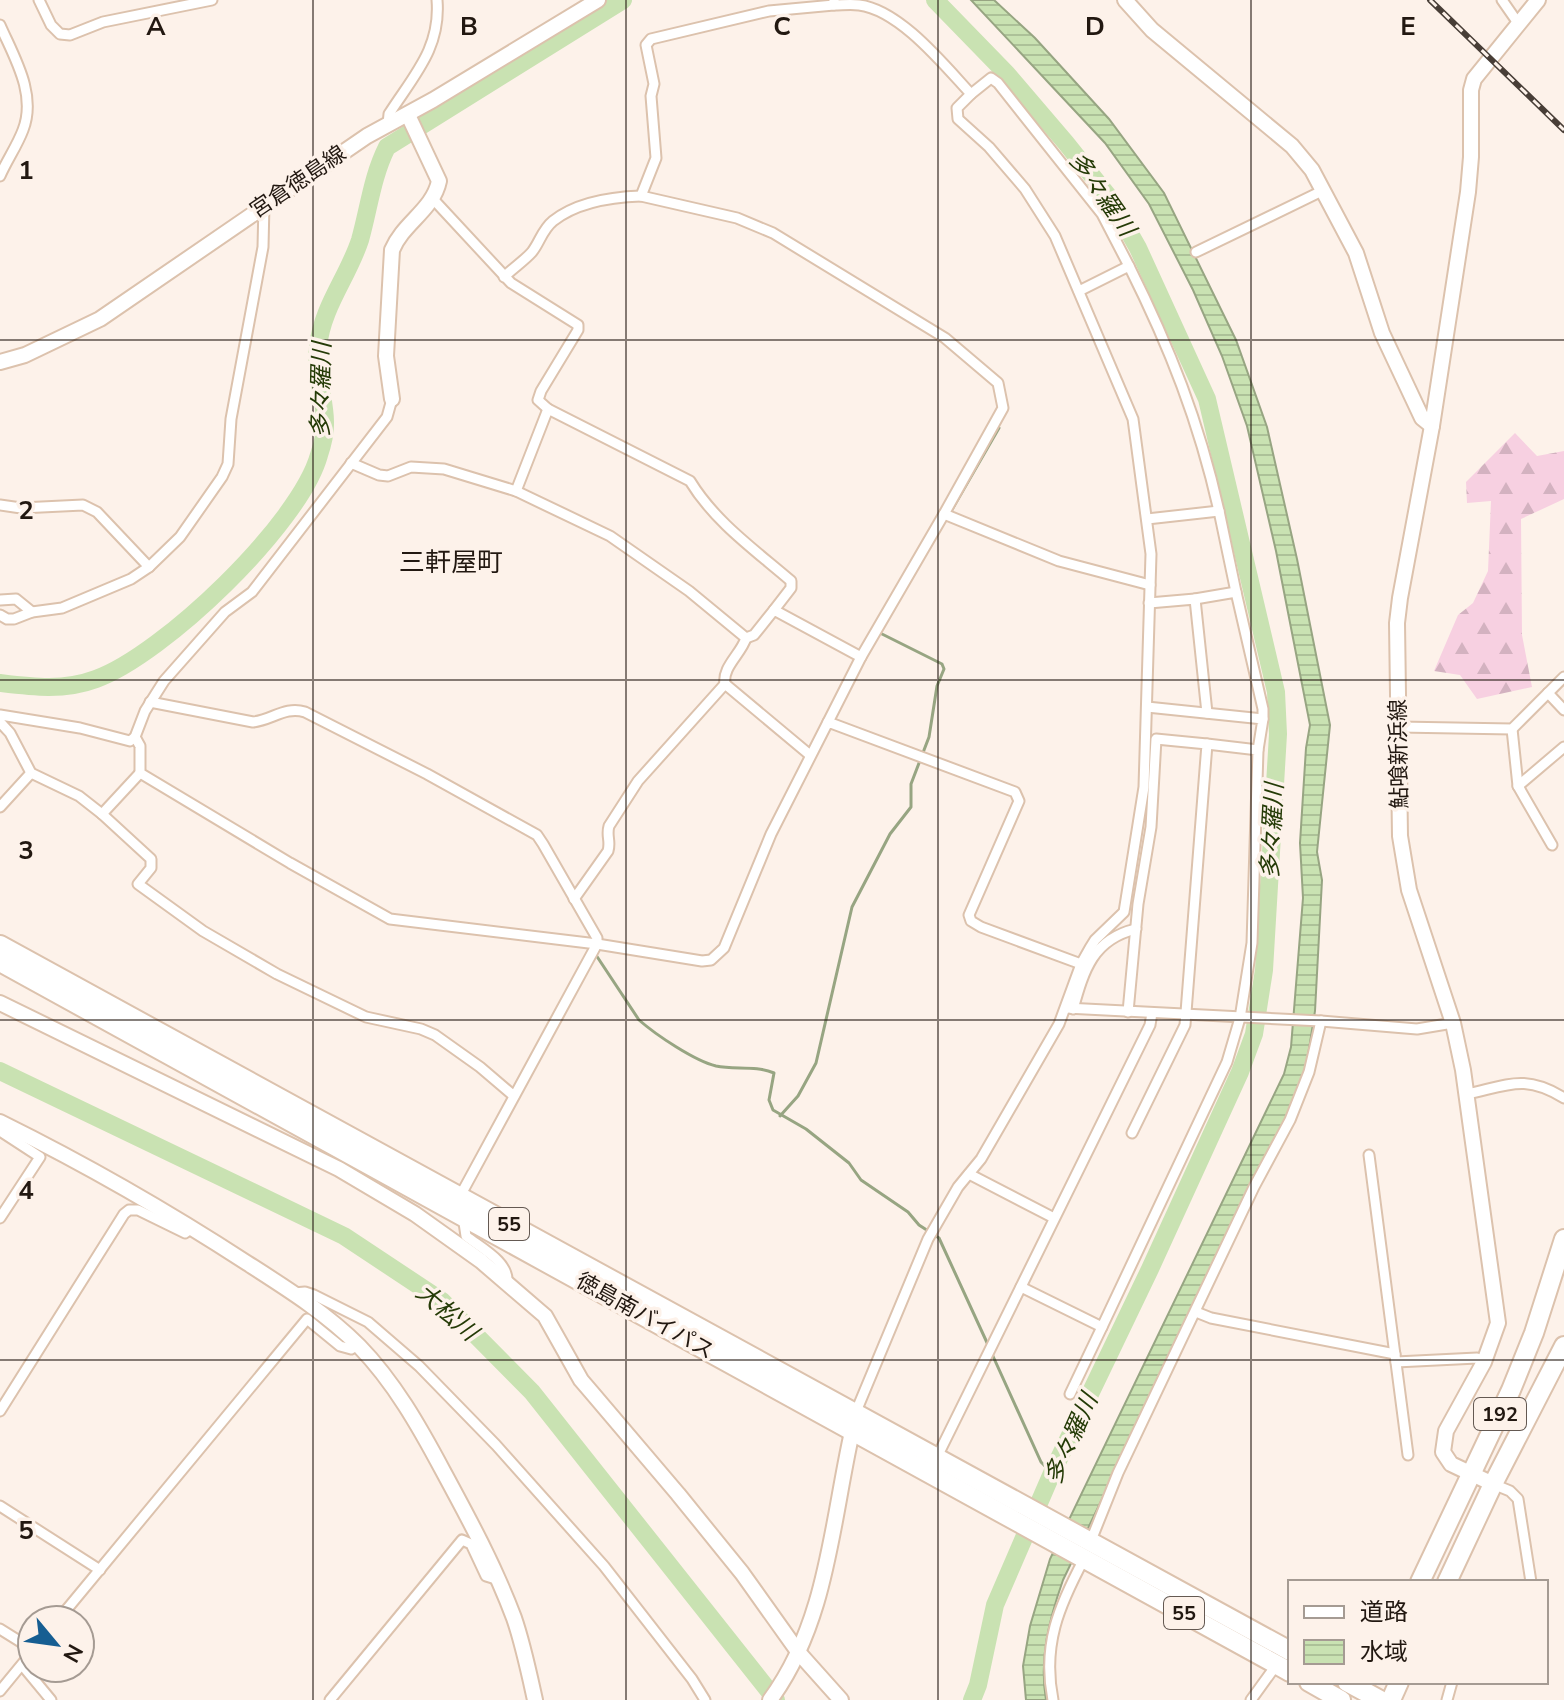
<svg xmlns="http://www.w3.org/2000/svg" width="1564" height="1700" viewBox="0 0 1564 1700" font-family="'Nunito Sans','Noto Sans JP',sans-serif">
  <defs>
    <pattern id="forest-firs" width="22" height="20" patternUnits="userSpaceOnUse" patternTransform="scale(2)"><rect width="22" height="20" fill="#f7d0e1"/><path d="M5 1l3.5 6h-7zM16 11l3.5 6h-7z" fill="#d3b2c0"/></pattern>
    <pattern id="water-rules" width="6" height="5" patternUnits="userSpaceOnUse" patternTransform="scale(2)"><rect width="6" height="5" fill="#c9e2b2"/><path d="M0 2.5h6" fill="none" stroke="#acc198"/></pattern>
  </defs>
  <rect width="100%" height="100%" fill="#fdf2ea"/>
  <path fill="url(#forest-firs)" d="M1515,433L1537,456L1564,451V499L1521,519L1522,635L1532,687L1477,699L1460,675L1434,671L1458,615L1473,603L1488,571L1491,501L1467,503L1466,482Z"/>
  <path fill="url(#water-rules)" stroke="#97a582" stroke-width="2" d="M971,0H994L1035,38L1109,119L1164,193L1236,340L1267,427L1297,559L1330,725L1317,852L1322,880L1315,1011L1306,1068L1286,1118L1063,1580C1049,1620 1039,1658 1046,1700H1026L1023,1666L1030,1626L1050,1559L1284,1074L1291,1047L1303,898L1300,843L1306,748L1310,725L1276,551L1247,426L1222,356L1193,290L1149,204L1105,143Z"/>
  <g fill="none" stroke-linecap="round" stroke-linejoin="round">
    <g stroke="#97a582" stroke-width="3">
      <path d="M950,513L999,428"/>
      <path d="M344,898L390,923"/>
      <path d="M594,952L639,1020C656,1035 695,1061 716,1066C735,1070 755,1065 774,1073L769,1100L773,1110L806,1129L849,1163L861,1180L908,1212L919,1225L939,1238L989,1347"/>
      <path d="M780,1116L798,1096L816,1063L852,907L890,834L911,807V784L929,737L937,686L944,669L942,664L880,633"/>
      <path d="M992,1354L1041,1462L1052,1473"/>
    </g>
    <g stroke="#c9e2b2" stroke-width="18">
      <path d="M935,0L1007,74L1066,143L1109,197L1138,248L1207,399L1276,692L1278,734L1264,970L1254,1034L1240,1072L1150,1269L1052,1473L995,1605L978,1685L972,1700"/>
      <path d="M0,683C33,687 64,691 96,679C163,655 300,524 319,455C322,446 325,435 325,425C326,400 314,373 318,347C322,307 348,277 360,240C369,208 372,177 387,147L623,0"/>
      <path d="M0,1071L344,1236L442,1301L532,1392L776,1700"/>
    </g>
    <defs>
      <g id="street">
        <path d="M39,0L51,25L60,34L70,35L103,22L212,0"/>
        <path d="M834,0V5C842,5 851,4 859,5C900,10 944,65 971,94L957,108L958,119L989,147L1025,189L1055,236L1133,419L1151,554L1144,787L1124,912L1095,940L1090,948L1081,964L1059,1024L981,1159L958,1187L928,1239L855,1414"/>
        <path d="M1502,0L1518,23"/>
        <path d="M834,5L769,11L651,39L646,45L654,84L651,96L656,158L641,196L737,218L773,233L945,338L998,383L1003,408L944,514"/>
        <path d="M0,25C14,57 37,94 23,130C17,146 7,160 0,176"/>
        <path d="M971,94L991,78L998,83L1102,214L1129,266"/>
        <path d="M388,124L389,114C414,75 441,48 437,0"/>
        <path d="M433,199L511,283L578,325V330L541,391L538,400L548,409"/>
        <path d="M1196,252L1324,190"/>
        <path d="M504,277C513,268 524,261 532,252C540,242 542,230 553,221C577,202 611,197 641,196"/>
        <path d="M1079,291L1129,266C1170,348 1199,422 1219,511"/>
        <path d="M351,463L379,475L388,476L411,467L444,469L516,491L610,536L689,591L746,638C741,654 722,667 725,684"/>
        <path d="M516,491L548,409L690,481C715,522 755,550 791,581V588L774,610"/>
        <path d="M0,505L21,508L83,505L97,512L149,567"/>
        <path d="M1147,519L1219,511L1236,592"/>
        <path d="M1195,599L1236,592L1263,709V719"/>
        <path d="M0,600L16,599L32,612"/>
        <path d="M1149,603L1195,599L1207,713"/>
        <path d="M0,615L7,619H14L32,612L62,608L131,579L149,567L180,537L222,477L228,464L231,419L263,247L264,204"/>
        <path d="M746,638L754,635L774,610L861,657L828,722"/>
        <path d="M861,657L944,514L1059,561L1150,585"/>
        <path d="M1548,693L1564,710"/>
        <path d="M150,702L253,722C272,720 285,706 305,712L427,774L537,835L543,844L597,938V944L459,1198"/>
        <path d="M1147,707L1263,719L1258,750"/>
        <path d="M0,715L80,728L130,741L135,737L145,711L164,681L225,612L252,592L387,417L392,399"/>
        <path d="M0,722L10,733L31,773L79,796L102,814L151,859V868L138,884L203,931L277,974L366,1017L421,1029L435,1035L480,1067L514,1096"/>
        <path d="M1399,727L1512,729L1564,677"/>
        <path d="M1512,729L1518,786L1552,845"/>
        <path d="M135,737L140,746V773L290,863L390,919L597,944L702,961L711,960L724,948L771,834L828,722L1015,792L1019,801L969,915L971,921L981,927L1081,964"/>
        <path d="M1518,786L1564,747"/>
        <path d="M0,807L31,773"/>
        <path d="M102,814L140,773"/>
        <path d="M574,899L608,851C611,841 606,836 609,826L638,781L725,684L810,755"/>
        <path d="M1066,1008L1321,1021L1417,1029L1453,1023"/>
        <path d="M1073,1009C1084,970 1093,939 1136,929"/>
        <path d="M1128,1012L1138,904L1151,827L1156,739L1207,744L1185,1025L1132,1133"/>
        <path d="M1467,1094C1509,1085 1525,1074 1564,1098"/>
        <path d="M0,1131L40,1157L0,1218"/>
        <path d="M1369,1155L1408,1455"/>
        <path d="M969,1174L1054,1218"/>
        <path d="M463,1216L466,1236C481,1248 509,1262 507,1282"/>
        <path d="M1021,1287L1102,1327L1227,1062L1240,1018L1252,943L1258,750L1207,744"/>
        <path d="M294,1293L305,1292L314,1295L368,1322L419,1366L496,1445L604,1566L692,1679L705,1700"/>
        <path d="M1196,1312L1211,1318L1395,1354"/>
        <path d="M1396,1362L1477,1358L1484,1362"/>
        <path d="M1070,1394L1102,1327"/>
        <path d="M0,1411L124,1214L129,1210H138L185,1233L192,1228"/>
        <path d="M936,1459L1150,1025L1152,1013"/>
        <path d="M1493,1484L1510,1491L1518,1499L1531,1582"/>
        <path d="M0,1506L100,1570"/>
        <path d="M1090,1543L1118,1473L1254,1187L1290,1120L1309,1072L1321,1021"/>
        <path d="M58,1620L307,1319L340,1346L351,1349L358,1345"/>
        <path d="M0,1629L32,1649"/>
        <path d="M22,1665L51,1700"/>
        <path d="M0,1691L32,1652"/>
        <path d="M330,1700L462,1540L471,1544L486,1576L499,1580"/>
        <path d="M1053,1700C1042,1645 1059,1606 1084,1559"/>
        <path d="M1251,1700L1277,1664"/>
        <path d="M1447,1700L1452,1682"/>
      </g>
      <g id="secondary">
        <path d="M1125,0L1152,30L1292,146L1312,170L1356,253L1382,333L1422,418L1432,426"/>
        <path d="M0,362L25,355L100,319L367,136L433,100L598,0"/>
        <path d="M392,399L386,356L392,250C403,223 433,210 439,181L408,115"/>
        <path d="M0,1003L339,1169L415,1214L481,1261L545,1316L581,1380L593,1394L678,1494L742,1573L799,1653L841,1700"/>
        <path d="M0,1122C85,1164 167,1211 247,1263C286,1288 326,1313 359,1346C394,1382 419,1426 443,1471C469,1519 495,1567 514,1618C523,1644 529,1673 535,1700"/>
        <path d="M1493,1484L1451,1464L1443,1452L1446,1431L1484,1362L1498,1323L1463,1070L1453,1023L1409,890L1400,836L1397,623L1400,598L1432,426L1468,192L1471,157V90L1474,79L1538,0"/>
        <path d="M770,1700C829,1620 832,1516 854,1423"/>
      </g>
      <g id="highway">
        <path d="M0,945L1290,1651"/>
        <path d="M0,962L1290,1672"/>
        <path d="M1420,1582L1511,1390L1534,1333L1564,1239"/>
        <path d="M1447,1582L1493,1484L1564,1346"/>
        <path d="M1309,1682L1341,1700"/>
        <path d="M1347,1682L1380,1700"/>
        <path d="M1391,1700L1399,1682"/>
      </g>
    </defs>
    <use href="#street" stroke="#dcc2ad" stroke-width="13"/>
    <use href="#secondary" stroke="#dcc2ad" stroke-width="18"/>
    <use href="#highway" stroke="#dcc2ad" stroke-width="22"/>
    <use href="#street" stroke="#fff" stroke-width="9"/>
    <use href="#secondary" stroke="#fff" stroke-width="14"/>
    <use href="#highway" stroke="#fff" stroke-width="18"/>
    <defs>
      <path id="rail" d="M1430,0L1564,130"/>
    </defs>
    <use href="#rail" stroke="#483e37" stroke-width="6"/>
    <use href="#rail" stroke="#fdf2ea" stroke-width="3" stroke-dasharray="9" stroke-linecap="butt"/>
  </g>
  <path fill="none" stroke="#221811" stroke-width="2" stroke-opacity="0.55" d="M313,0V1700M626,0V1700M938,0V1700M1251,0V1700M0,340H1564M0,680H1564M0,1020H1564M0,1360H1564"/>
  <g text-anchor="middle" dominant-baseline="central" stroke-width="7" stroke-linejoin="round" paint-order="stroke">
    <g fill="#fdf2ea" stroke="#645952" stroke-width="2">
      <rect x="489" y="1208" width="40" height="32" rx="6"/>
      <rect x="1474" y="1398" width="52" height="32" rx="6"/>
      <rect x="1164" y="1597" width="40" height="32" rx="6"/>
    </g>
    <g font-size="20" font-weight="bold" fill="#221811">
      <text x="509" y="1224">55</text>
      <text x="1500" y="1414">192</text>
      <text x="1184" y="1613">55</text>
    </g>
    <g font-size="22" fill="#221811" stroke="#fdf2ea">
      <text transform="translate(298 182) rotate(-34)">宮倉徳島線</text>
      <text transform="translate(1399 754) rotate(-91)">鮎喰新浜線</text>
      <text transform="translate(645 1316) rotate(29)">徳島南バイパス</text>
    </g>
    <g font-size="24" font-style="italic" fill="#253b07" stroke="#fdf2ea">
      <text transform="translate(1102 194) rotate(55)">多々羅川</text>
      <text transform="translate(321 390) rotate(-89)">多々羅川</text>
      <text transform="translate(1272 831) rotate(-87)">多々羅川</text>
      <text transform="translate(447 1312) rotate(41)">大松川</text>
      <text transform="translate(1071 1439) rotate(-66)">多々羅川</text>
    </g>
    <g font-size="26" fill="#221811" stroke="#fdf2ea">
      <text x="451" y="562">三軒屋町</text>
    </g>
  </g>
  <g font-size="26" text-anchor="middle" font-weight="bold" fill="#221811" stroke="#fdf2ea" stroke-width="7" stroke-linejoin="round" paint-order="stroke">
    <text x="156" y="35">A</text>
    <text x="469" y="35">B</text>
    <text x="782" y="35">C</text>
    <text x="1095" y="35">D</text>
    <text x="1408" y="35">E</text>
    <text x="26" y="179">1</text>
    <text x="26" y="519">2</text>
    <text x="26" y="859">3</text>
    <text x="26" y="1199">4</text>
    <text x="26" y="1539">5</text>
  </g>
  <rect x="1288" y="1580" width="260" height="104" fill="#fdf2ea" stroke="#a59b93" stroke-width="2"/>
  <rect x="1304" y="1606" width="40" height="12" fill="#ffffff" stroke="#a59b93" stroke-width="2"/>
  <text x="1360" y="1620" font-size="24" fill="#221811">道路</text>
  <rect x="1304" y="1640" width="40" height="24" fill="url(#water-rules)" stroke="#a59b93" stroke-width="2"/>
  <text x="1360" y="1660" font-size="24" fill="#221811">水域</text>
  <g transform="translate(56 1644) rotate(119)"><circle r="38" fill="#fdf2ea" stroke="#a59b93" stroke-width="2"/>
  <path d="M0-6L14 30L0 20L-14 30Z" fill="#165e92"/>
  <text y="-12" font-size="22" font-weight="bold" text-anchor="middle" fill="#221811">N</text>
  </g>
</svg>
